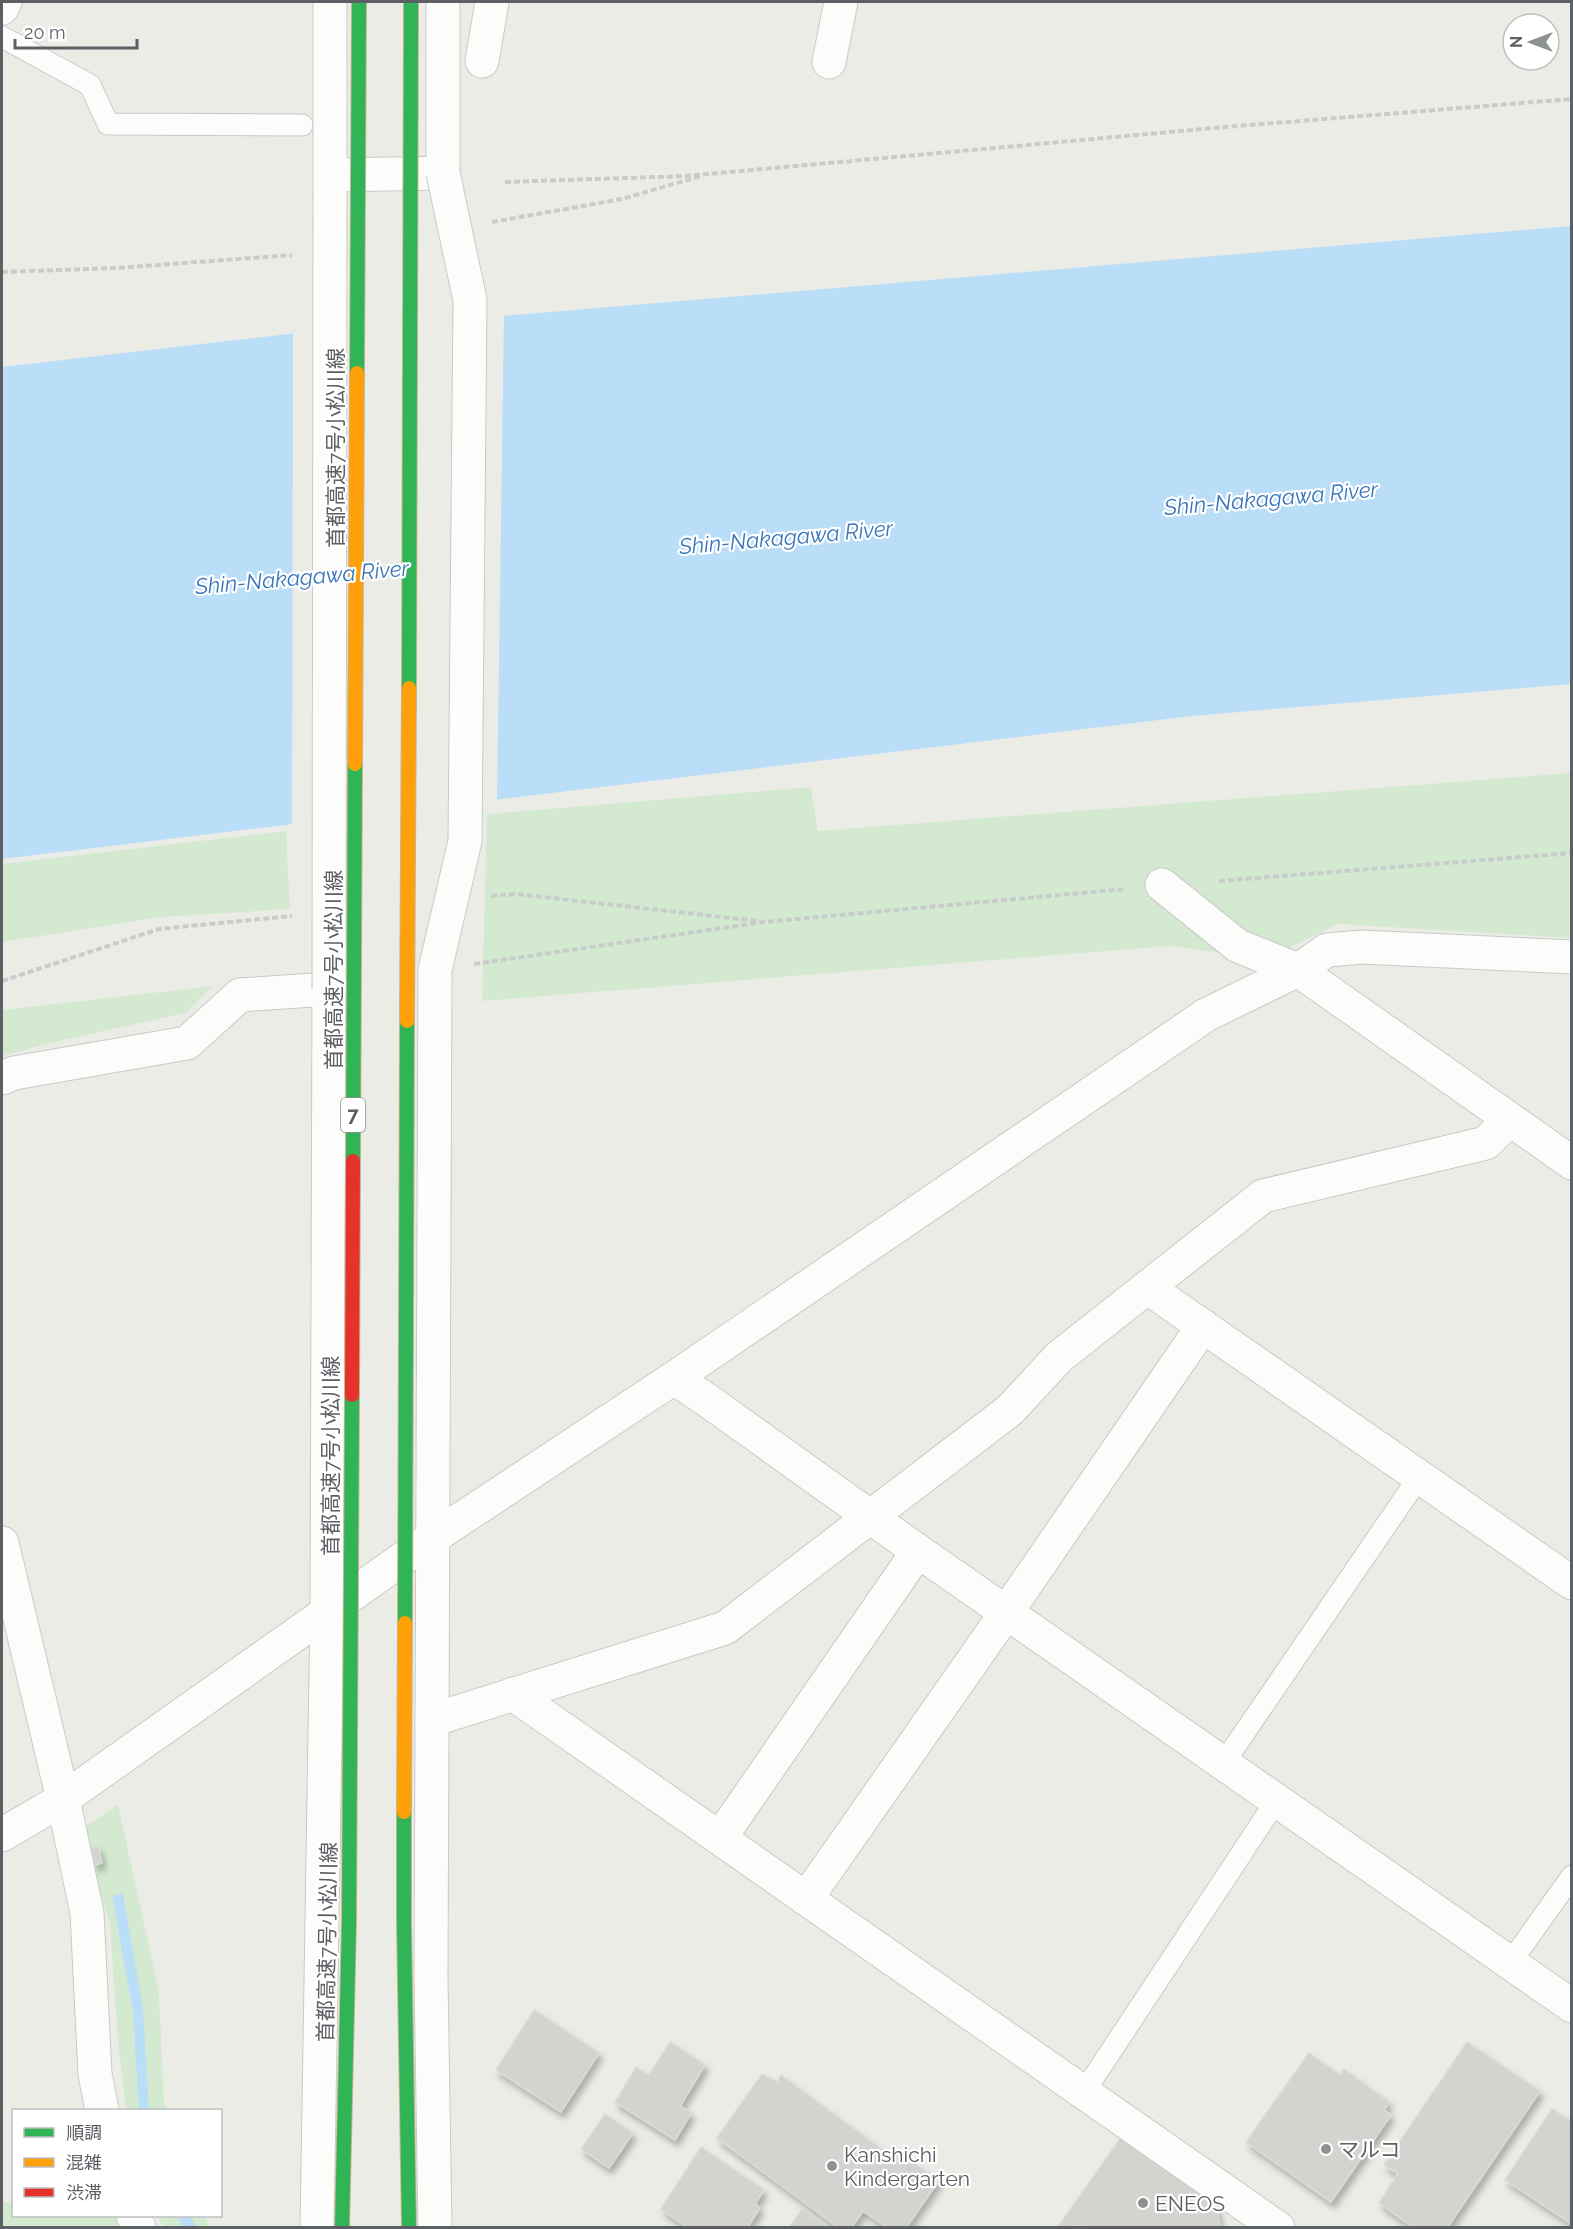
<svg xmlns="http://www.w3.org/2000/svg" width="1573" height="2229" viewBox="0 0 1573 2229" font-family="Raleway,'Noto Sans JP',sans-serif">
  <defs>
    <filter id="shadow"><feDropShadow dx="3.5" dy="6" stdDeviation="3" flood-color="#0004"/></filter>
  </defs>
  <rect width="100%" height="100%" fill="#ecece7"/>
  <g fill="#d3ead0">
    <path d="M1571,773V938L1338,924L1267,959L1170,946L482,1001L487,814L811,787L818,831Z"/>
    <path d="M286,831L290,909L162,917L2,942V864Z"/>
    <path d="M213,986L185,1013L50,1043L2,1056V1010Z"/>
    <path d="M118,1805L159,1992L164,2103L166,2110H126L118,2040L110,1924L80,1830Z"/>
    <path d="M13,2201L14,2216H119L124,2227H2V2203Z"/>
    <path d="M158,2216H205L210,2227H163Z"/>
  </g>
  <g fill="#baddf8">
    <path d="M1571,226V684L1192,716L2,859V367L289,334Z"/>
    <path d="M123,1894L143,2008L149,2110H139L133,2011L112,1896Z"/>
    <path d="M177,2216H190L196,2227H183Z"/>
  </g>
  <path fill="#ecece7" d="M504,313L497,803L292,828L293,331Z"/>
  <g fill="#d4d3d0" stroke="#dcdad6" stroke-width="1.5" filter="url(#shadow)">
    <path d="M98,1846L102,1863L95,1865L91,1848Z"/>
    <path d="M534,2010L599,2053L561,2112L496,2070Z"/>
    <path d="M670,2042L705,2065L680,2106L691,2113L675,2140L615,2102L636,2067L649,2075Z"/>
    <path d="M1467,2042L1540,2091L1447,2228H1414L1379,2203L1398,2174L1384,2165Z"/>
    <path d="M1309,2053L1340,2075L1344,2069L1389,2102L1384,2110L1391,2115L1331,2202L1246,2142Z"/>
    <path d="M762,2074L777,2082L781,2075L888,2154L893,2149L939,2180L906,2228H888L863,2211L851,2228H839L717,2138Z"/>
    <path d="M1552,2109L1572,2122V2224L1505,2180Z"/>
    <path d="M605,2114L633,2133L609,2168L581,2149Z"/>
    <path d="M1124,2133L1215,2198L1220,2228H1085L1084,2225L1057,2228Z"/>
    <path d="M701,2147L764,2190L755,2204L760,2208L747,2228H688L661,2209Z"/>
    <path d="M802,2209L829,2228H789Z"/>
  </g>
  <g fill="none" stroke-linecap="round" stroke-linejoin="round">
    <defs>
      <g id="lane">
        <path d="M2,37L90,85L108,124L302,125"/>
        <path d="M1223,1764L1419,1477"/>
        <path d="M1510,1963L1572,1876"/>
        <path d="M1084,2092L1276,1801"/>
      </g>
      <g id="street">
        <path d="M2,8L5,2"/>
        <path d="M482,61L492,2"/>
        <path d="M829,62L841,2"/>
        <path d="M331,175L443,173V2"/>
        <path d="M330,193V2"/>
        <path d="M1162,885L1238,946L1298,970L1572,1163"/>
        <path d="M435,970L431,1977L435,2228"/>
        <path d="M2,1078L14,1073L187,1043L240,995L329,989L327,1611L317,2228"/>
        <path d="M1148,1288L1572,1583"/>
        <path d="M674,1378L707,1400L918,1551L1572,2006"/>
        <path d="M2,1543L63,1799L87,1913L95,2074L102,2110"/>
        <path d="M513,1694L1278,2228"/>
        <path d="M432,1720L725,1628L1010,1410L1059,1357L1263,1196L1486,1143L1509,1120"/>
        <path d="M2,1835L63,1799L432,1538L674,1378L1206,1015L1298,970L1327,950L1362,947L1572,957"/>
        <path d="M720,1838L918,1551"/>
        <path d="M806,1899L1006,1613L1203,1326"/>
        <path d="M133,2216L139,2228"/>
      </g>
    </defs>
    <use href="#lane" stroke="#c9c9c9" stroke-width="23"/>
    <use href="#street" stroke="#c9c9c9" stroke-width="35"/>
    <g stroke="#c8cdca" stroke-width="4" stroke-dasharray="6 3" stroke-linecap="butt">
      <path d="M505,182L686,176L1225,127L1572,99"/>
      <path d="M492,222L622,199L701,176"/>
      <path d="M2,272L117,268L292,255"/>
      <path d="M1219,881L1572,853"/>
      <path d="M491,896L516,894L758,921"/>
      <path d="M474,964L764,922L1125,889"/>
      <path d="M2,981L159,929L292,916"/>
    </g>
    <use href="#lane" stroke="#fcfcfb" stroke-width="21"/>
    <use href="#street" stroke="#fcfcfb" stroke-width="33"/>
    <defs>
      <g id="street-bridge">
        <path d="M435,970L465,841L470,300L443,173"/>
        <path d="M329,989L330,193"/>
      </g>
      <g id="fast-bridge">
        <path d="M357,373L359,2"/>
        <path d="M409,688L411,2"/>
        <path d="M353,1161L355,764"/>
        <path d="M405,1623L407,1021"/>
        <path d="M404,1812V1922L409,2228"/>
        <path d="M342,2228L349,1922L352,1395"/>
      </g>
      <g id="slow-bridge">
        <path d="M355,764L357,373"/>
        <path d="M407,1021L409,688"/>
        <path d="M404,1812L405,1623"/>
      </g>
      <path id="jam-bridge" d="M352,1395L353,1161"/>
    </defs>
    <use href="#street-bridge" stroke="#c9c9c9" stroke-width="35" stroke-linecap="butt"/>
    <use href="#fast-bridge" stroke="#c4b693" stroke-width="16" stroke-linecap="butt"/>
    <use href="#slow-bridge" stroke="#c4b693" stroke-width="16" stroke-linecap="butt"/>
    <use href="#jam-bridge" stroke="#c4b693" stroke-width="16" stroke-linecap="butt"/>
    <use href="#street-bridge" stroke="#fcfcfb" stroke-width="33"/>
    <use href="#fast-bridge" stroke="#30b455" stroke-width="14"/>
    <use href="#slow-bridge" stroke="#ff9f0a" stroke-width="14"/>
    <use href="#jam-bridge" stroke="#e5322d" stroke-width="14"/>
  </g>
  <g fill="#8e9192" stroke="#fff" stroke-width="2">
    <circle cx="1326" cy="2149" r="6"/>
    <circle cx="832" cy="2166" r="6"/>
    <circle cx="1143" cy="2203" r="6"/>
  </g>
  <g text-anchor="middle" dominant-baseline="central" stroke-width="4.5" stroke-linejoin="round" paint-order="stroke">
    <rect fill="#fff" stroke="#8d9093" stroke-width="1.5" x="341" y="1098" width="24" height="34" rx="4.5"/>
    <g font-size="20" font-weight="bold" fill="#5c6065">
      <text x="353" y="1115">7</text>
    </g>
    <g font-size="21" fill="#5c6065" stroke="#fff">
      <text transform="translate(335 448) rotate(-90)">首都高速7号小松川線</text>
      <text transform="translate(333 970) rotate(-90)">首都高速7号小松川線</text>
      <text transform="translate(330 1456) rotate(-90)">首都高速7号小松川線</text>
      <text transform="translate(327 1942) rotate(-89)">首都高速7号小松川線</text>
    </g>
    <g font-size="21" fill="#5c6065" stroke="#fff" text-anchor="start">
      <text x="1338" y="2149">マルコ</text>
      <text x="844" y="2154">Kanshichi<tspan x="844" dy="24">Kindergarten</tspan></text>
      <text x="1155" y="2203">ENEOS</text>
    </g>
    <g font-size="22" font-style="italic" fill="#3976b9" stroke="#fff">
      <text transform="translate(1271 498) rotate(-5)">Shin-Nakagawa River</text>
      <text transform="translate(786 537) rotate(-5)">Shin-Nakagawa River</text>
      <text transform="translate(302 577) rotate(-5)">Shin-Nakagawa River</text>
    </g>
  </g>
  <rect width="1573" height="2229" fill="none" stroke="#5c6065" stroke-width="6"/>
  <rect x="12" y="2109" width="210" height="108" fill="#ffffff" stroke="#bebfc1" stroke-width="1.5"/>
  <rect x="24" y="2128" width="30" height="9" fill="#30b455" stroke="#bebfc1" stroke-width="1.5"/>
  <text x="66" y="2139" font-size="18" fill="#5c6065">順調</text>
  <rect x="24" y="2158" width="30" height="9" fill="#ff9f0a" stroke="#bebfc1" stroke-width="1.5"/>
  <text x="66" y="2169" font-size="18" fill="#5c6065">混雑</text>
  <rect x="24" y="2188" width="30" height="9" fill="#e5322d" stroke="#bebfc1" stroke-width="1.5"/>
  <text x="66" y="2199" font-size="18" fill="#5c6065">渋滞</text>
  <g transform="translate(1531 42) rotate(270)"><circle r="28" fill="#ffffff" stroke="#bebfc1" stroke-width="1.5"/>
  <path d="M0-4.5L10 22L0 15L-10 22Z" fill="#8e9192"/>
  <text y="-9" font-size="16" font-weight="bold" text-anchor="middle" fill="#5c6065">N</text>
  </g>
  <path d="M15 39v9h122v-9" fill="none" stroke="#5c6065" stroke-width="3"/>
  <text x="24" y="39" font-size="18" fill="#5c6065" stroke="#ffffff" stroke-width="4.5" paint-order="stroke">20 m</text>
</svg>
